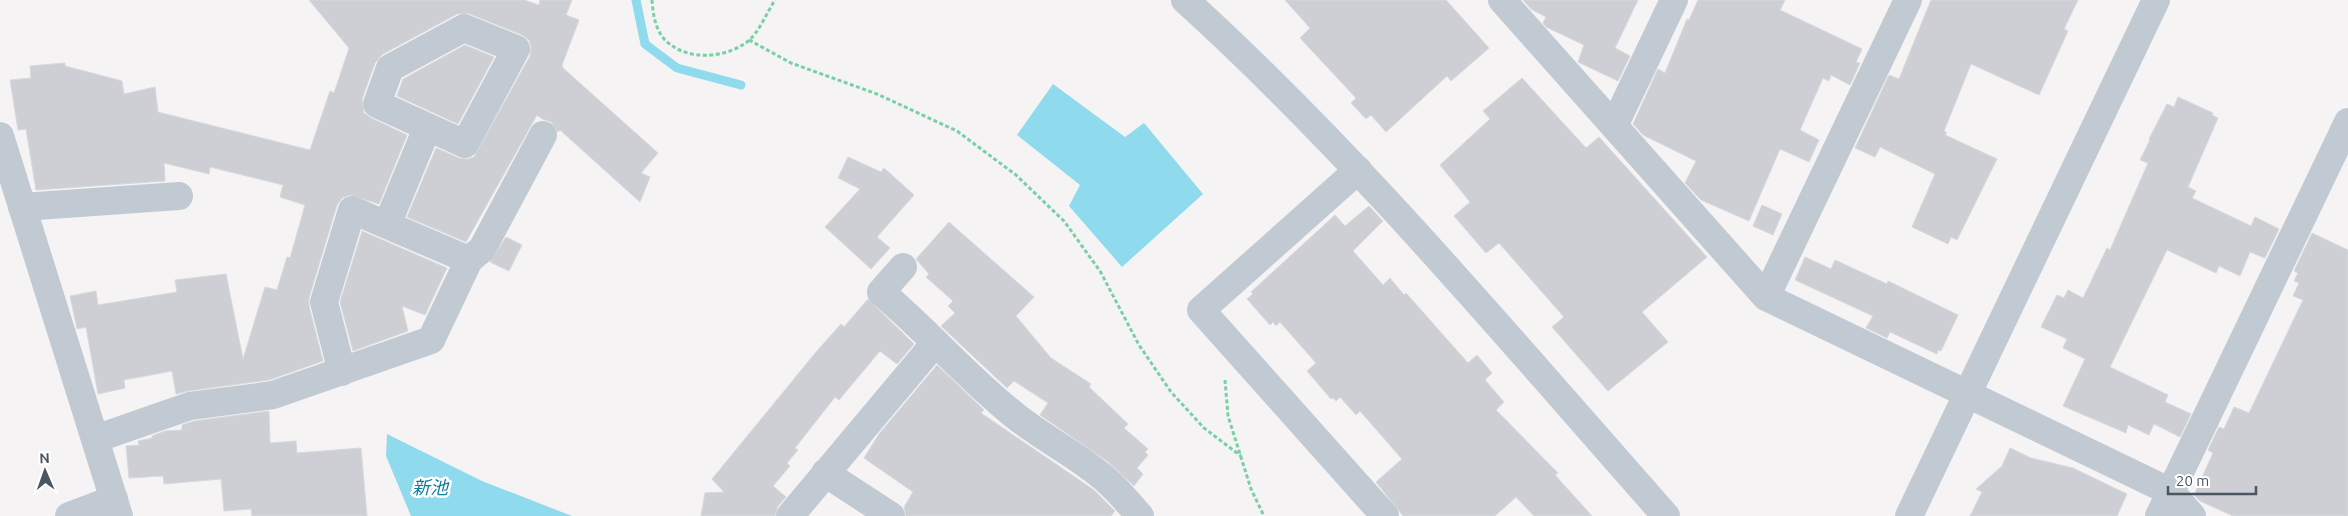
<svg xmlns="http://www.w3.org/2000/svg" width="2348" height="516" font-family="Ubuntu,'Noto Sans JP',sans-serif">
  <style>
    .water { fill: #90daee }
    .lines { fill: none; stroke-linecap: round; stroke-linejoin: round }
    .stream { stroke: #90daee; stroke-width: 9 }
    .building { fill: #cdcfd5; stroke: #d7d9de }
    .path { stroke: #7ad0a6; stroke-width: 3; stroke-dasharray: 4 2.5; stroke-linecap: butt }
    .minor { stroke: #c1cad2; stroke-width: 28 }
    .tertiary { stroke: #c1cad2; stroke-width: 28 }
    .labels { text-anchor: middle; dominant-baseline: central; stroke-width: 5; stroke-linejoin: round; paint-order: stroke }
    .water-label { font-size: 18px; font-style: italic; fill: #0c7c9b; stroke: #fff }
  </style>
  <rect width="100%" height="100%" fill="#f5f3f3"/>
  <!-- water -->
  <path class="water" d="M 1053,84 L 1125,137 L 1144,123 L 1203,194 L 1122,267 L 1069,206 L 1080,185 L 1017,135 Z
    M 387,434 L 482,481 L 572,516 L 411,516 L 386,456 Z"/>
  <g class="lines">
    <!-- stream -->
    <path class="stream" d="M 636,0 L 645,44 L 677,68 L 741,85"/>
  </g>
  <!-- building -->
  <path class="building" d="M 309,0 L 524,0 L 539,5 L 540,0 L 572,0 L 566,15 L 579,20 L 562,65 L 563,68 L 658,153 L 641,173 L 650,177 L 640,202 L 560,130 L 558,132 L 551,122 L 542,119 L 537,115 L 466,242 L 407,217 L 436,148 L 459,158 L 467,159 L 474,157 L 530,56 L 531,47 L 529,40 L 522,35 L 470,14 L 457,14 L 383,54 L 375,63 L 362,99 L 364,113 L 371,118 L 407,135 L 379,204 L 350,195 L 342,198 L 337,205 L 309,298 L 309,306 L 323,361 L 269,380 L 188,391 L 176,394 L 172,371 L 124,380 L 125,388 L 98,394 L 86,327 L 77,329 L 70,296 L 96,291 L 98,305 L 177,292 L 175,280 L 226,274 L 243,359 L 265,287 L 277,290 L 287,257 L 290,258 L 305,205 L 280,197 L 283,185 L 210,167 L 209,174 L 164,163 L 165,181 L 36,190 L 26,129 L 18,130 L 10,80 L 31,78 L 30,66 L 65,63 L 65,66 L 122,81 L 124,94 L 155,87 L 158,112 L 310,150 L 330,91 L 334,93 L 349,48 Z
    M 1285,0 L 1446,0 L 1489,48 L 1451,81 L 1447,76 L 1386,132 L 1371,115 L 1366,119 L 1351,103 L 1356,98 L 1300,38 L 1310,28 Z
    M 1523,0 L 1638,0 L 1615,48 L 1630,56 L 1618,81 L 1578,62 L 1584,45 L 1546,27 L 1543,23 L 1546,17 L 1531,9 Z
    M 1698,0 L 1785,0 L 1780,10 L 1862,49 L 1856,62 L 1860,63 L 1850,85 L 1831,75 L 1829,81 L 1823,78 L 1800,130 L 1819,140 L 1809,162 L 1780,149 L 1749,221 L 1701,200 L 1685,183 L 1696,161 L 1643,135 L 1633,124 L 1658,69 L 1665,73 L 1687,19 L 1689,20 Z
    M 1931,0 L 2078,0 L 2064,29 L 2068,31 L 2039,95 L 1971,64 L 1944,131 L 1947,133 L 1945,135 L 1997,159 L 1957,240 L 1951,237 L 1948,244 L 1912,227 L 1935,174 L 1880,147 L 1875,157 L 1855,148 L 1889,75 L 1899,79 Z
    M 465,45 L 494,57 L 458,124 L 397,96 L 403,79 Z
    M 1522,78 L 1586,148 L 1599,137 L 1707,257 L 1642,312 L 1668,342 L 1608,391 L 1552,327 L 1564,317 L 1499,243 L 1486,253 L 1454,216 L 1470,202 L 1440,165 L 1490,119 L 1483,111 Z
    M 2178,97 L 2213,113 L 2212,115 L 2218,118 L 2188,187 L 2196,191 L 2192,198 L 2251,226 L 2255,217 L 2279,229 L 2265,258 L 2250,252 L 2240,276 L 2219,266 L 2216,273 L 2167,250 L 2110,367 L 2168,395 L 2165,402 L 2191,414 L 2180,437 L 2154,424 L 2149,435 L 2128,425 L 2126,433 L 2063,406 L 2085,359 L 2063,348 L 2067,339 L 2041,327 L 2057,295 L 2064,298 L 2068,290 L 2083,298 L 2107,248 L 2110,250 L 2148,163 L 2140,160 L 2150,140 L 2149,139 L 2167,104 L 2174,107 Z
    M 848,157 L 881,172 L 884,168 L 914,195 L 877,237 L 890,248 L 871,269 L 825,227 L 860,189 L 838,178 Z
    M 1762,205 L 1782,214 L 1773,235 L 1753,226 Z
    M 1369,206 L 1383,221 L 1353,251 L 1383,285 L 1390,278 L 1404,295 L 1406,293 L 1468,363 L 1477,355 L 1492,373 L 1485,380 L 1504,402 L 1496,410 L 1558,473 L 1555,475 L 1592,516 L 1534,516 L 1516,497 L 1495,516 L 1403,516 L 1376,482 L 1402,459 L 1360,411 L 1356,415 L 1340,397 L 1336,401 L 1333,398 L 1331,399 L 1307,371 L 1316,363 L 1280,322 L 1276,326 L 1273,322 L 1270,325 L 1247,299 L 1253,294 L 1251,292 L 1335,215 L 1345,226 Z
    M 949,222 L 1034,297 L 1016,316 L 1051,358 L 1091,384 L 1089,387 L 1128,424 L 1124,428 L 1148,449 L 1145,452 L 1148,455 L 1137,468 L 1143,474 L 1134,486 L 1107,461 L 1040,415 L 1048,403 L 1014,381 L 1007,388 L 941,326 L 955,313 L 948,306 L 953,301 L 926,277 L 929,274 L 916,259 Z
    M 362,231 L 447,268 L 425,315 L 402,306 L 408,331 L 353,351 L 340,302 Z
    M 2312,233 L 2348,250 L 2348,516 L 2233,516 L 2200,501 L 2194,495 L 2213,453 L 2208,450 L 2219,427 L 2224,429 L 2234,407 L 2249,413 L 2303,300 L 2293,296 L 2299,283 L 2294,281 L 2298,273 L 2294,271 Z
    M 506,237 L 522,245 L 509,271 L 490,262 Z
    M 1805,257 L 1831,269 L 1835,260 L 1887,284 L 1888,281 L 1958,315 L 1941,351 L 1938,350 L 1937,354 L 1890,332 L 1887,338 L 1866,328 L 1873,316 L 1795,280 Z
    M 868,299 L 914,344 L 897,364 L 880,351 L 839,400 L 835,397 L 795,448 L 798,450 L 787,463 L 790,466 L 773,486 L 786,497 L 778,506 L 775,516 L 701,516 L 705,493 L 724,492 L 712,479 L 816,352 L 841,324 L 844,327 Z
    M 937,365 L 984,410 L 981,413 L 1094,490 L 1115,511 L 1111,516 L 906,516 L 904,507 L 913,492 L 864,458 L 879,434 Z
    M 269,411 L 270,443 L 296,441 L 297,453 L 361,448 L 367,516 L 252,516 L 251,509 L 224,511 L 221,479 L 164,484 L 163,476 L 129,478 L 126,446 L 139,445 L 138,441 L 152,438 L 152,436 L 165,431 L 182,430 L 182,425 L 194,421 Z
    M 2010,448 L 2031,458 L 2073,468 L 2127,494 L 2117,516 L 1970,516 L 1982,492 L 1976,489 L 2002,466 Z"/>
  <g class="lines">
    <!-- path -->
    <path class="path" d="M 652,0 C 653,14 655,29 665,40 C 686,61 724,59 747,42 C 759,33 767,12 775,0
      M 749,40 L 791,63 L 877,94 L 957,131 L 1016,175 L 1064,221 L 1100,271 L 1139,345 L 1171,392 L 1204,428 L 1241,456
      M 1225,380 L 1228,416 L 1251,489 L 1264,516"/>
    <!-- minor -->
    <path class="minor" d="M 1502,0 L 1766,297 L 2171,492 L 2192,516
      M 464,28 L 516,49 L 465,144 L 377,104 L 390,68 Z
      M 1614,126 L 1674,0
      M 1358,170 L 1201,310 L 1385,516
      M 22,207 L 179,196
      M 387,225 L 427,128
      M 469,260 L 482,249 L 543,135
      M 903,267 L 881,292 C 927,331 966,376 1013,414 C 1037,434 1066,449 1091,468 C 1110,481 1125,499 1140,516
      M 1766,297 L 1908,0
      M 95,439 L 190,406 L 273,395 L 431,340 L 469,260 L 352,210 L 324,302 L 342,372
      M 825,473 L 891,516
      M 69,516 L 114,499
      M 790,516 L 935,343
      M 2159,516 L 2348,122"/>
    <!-- tertiary -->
    <path class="tertiary" d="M 1185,0 C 1359,158 1510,340 1666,516
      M 0,136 L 119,516
      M 1909,516 L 2156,0"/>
  </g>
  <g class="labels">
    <!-- water labels -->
    <g class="water-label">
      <text x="430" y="487">新池</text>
    </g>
  </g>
  <!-- north arrow -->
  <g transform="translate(45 471) rotate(358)" stroke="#ffffff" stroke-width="4" paint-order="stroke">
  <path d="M0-4L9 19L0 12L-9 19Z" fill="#4a5661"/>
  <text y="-8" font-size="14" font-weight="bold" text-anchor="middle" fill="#4a5661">N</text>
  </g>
  <!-- scale -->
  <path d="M2168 486v8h88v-8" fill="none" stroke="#4a5661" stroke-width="2.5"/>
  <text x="2176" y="486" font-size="15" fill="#4a5661" stroke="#ffffff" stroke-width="4" paint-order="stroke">20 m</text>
</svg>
